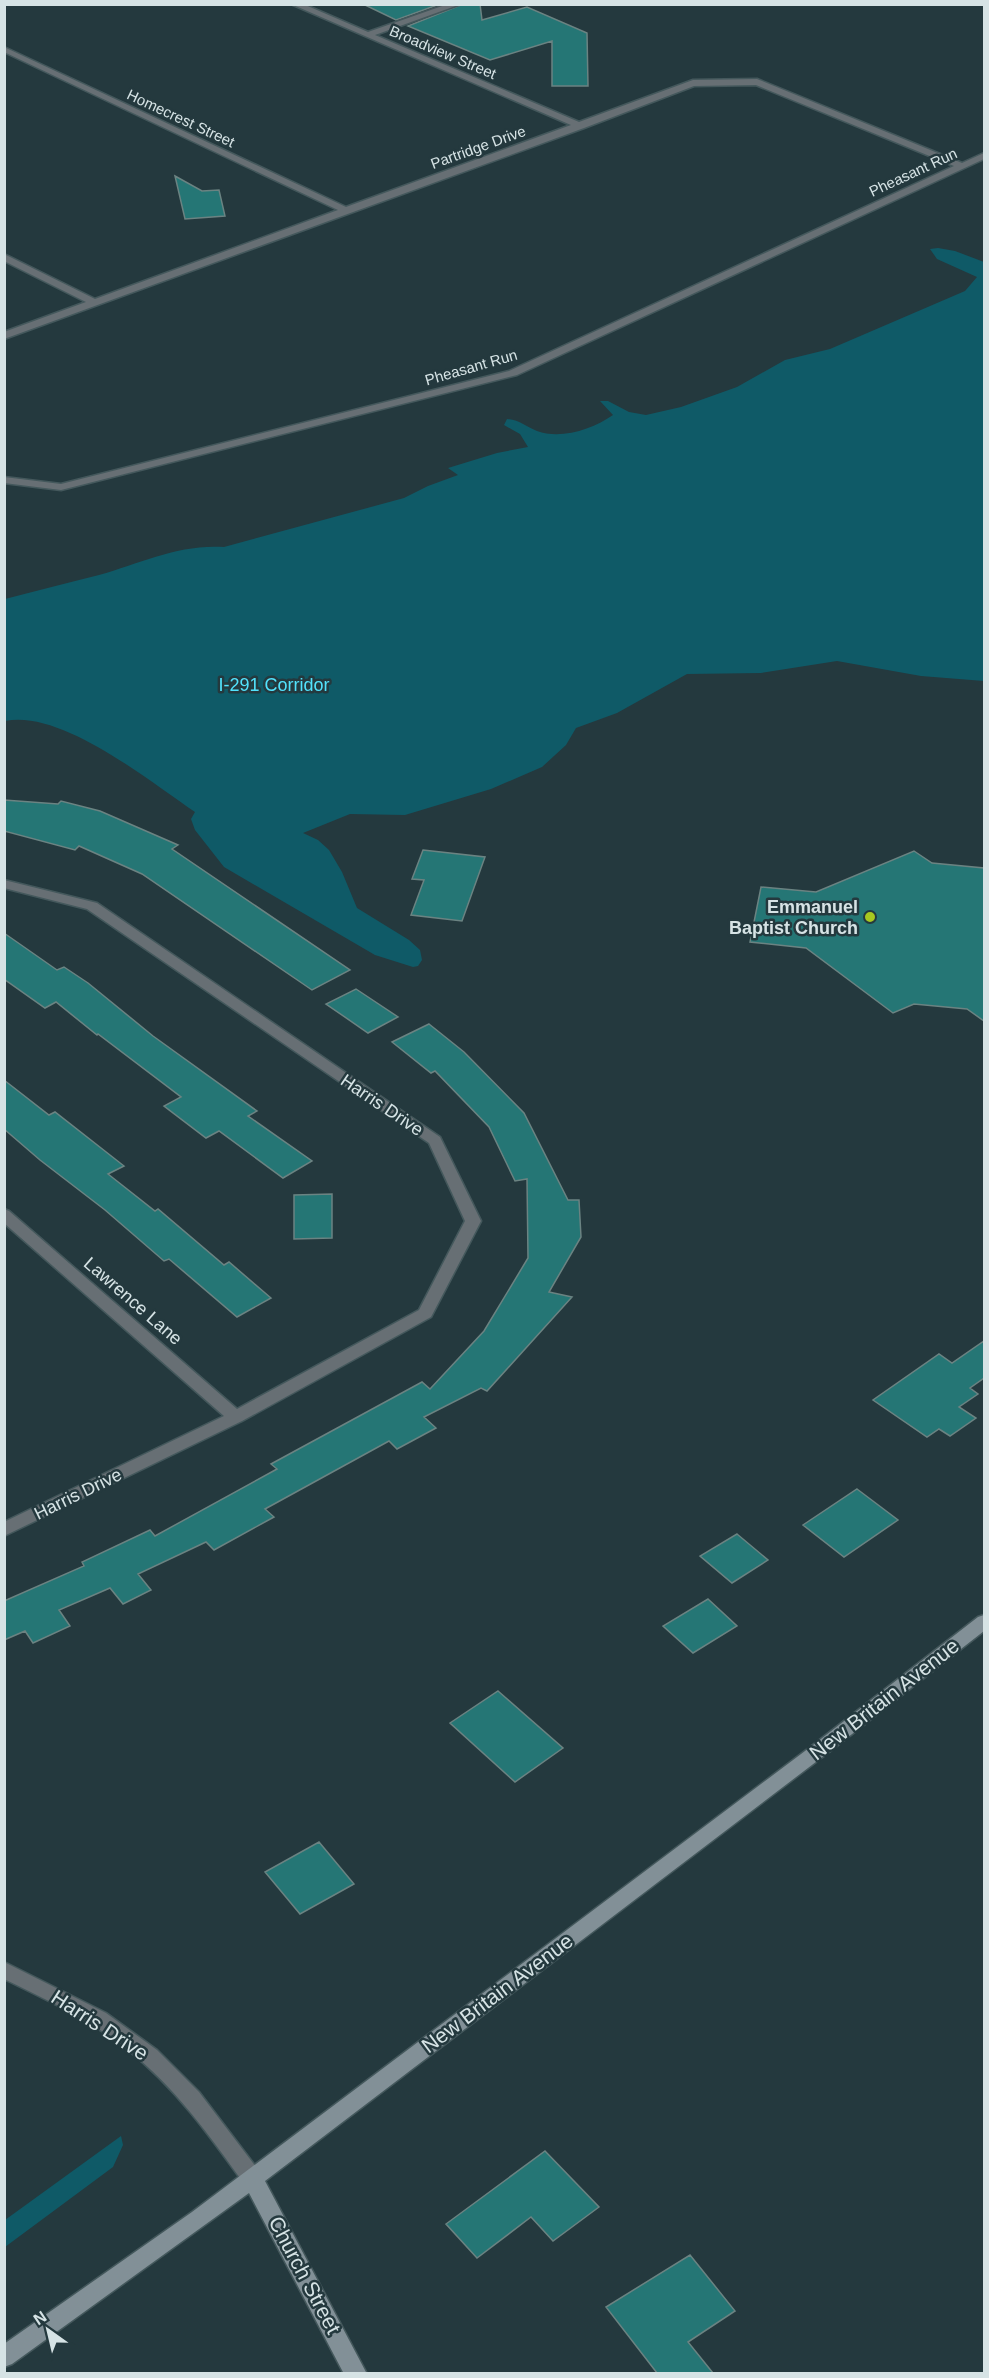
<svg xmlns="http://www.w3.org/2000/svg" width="989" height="2378" font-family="Helvetica,sans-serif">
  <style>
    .green { fill: #0f5a67 }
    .building { fill: #257675; stroke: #6b8382; stroke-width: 1.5 }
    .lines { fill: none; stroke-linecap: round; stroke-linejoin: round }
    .street-casing { stroke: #44585c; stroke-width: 3 }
    .secondary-casing { stroke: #44585c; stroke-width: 3 }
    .street { fill: #676f74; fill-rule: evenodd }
    .secondary { fill: #829097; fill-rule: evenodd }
    .poi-dot { fill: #a7c820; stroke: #24393e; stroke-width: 2 }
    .labels { text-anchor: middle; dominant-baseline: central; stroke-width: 5; stroke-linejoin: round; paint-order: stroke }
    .far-street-label { font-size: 15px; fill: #d6e3e5; stroke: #24393e }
    .park-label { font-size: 18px; fill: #52e2fc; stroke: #24393e }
    .poi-label { font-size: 18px; font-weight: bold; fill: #d6e3e5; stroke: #24393e; text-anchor: end }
    .street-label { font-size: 18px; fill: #d6e3e5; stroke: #24393e }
    .near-street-label { font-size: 21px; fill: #d6e3e5; stroke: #24393e }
  </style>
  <rect width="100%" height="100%" fill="#24393e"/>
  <!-- green -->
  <path class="green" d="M 938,248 L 955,251 L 984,262 L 984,681 L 921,676 L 837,661 L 761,673 L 687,674 L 617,713 L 576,728 L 566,745 L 542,767 L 491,789 L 405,815 L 350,814 L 303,833 L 318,840 L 329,850 L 342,872 L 357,908 L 409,940 L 420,950 L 422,960 L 418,966 L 413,967 L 375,955 L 224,867 L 195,830 L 191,819 L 195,812 C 149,781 61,709 5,721 L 5,599 C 36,591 67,583 99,575 C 141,563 179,544 224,547 L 404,498 L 428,486 L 458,475 L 448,468 L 497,453 L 528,447 L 520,434 L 504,425 L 507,419 C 520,420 526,427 537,431 C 561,440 593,429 613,415 L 600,401 L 608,401 L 629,412 L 646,415 L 681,407 L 737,387 L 785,360 L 830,349 L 965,291 L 977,277 L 937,259 L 930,249 Z
    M 121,2136 L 123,2145 L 113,2167 L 5,2247 L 5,2220 Z"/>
  <!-- building -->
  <path class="building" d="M 363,4 L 440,4 L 396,20 Z
    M 463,4 L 480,4 L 482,20 L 527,7 L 587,33 L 588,86 L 552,86 L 552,41 L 490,60 L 408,26 Z
    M 175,176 L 202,191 L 219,190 L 225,216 L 185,219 Z
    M 4,800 L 58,804 L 61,801 L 100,811 L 178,845 L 172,849 L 350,970 L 312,990 L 142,874 L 79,846 L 75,850 L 4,831 Z
    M 423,850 L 485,857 L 462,921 L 411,915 L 424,880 L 412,879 Z
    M 914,851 L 932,863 L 984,868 L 984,1021 L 967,1009 L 914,1004 L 893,1013 L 806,948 L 750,942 L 761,887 L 816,892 Z
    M 4,933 L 57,970 L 64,967 L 88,983 L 153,1036 L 257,1111 L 248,1116 L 312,1161 L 283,1178 L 219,1131 L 206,1138 L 164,1106 L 181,1097 L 98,1034 L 97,1035 L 56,1002 L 45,1008 L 4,979 Z
    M 356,989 L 398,1017 L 368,1033 L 326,1004 Z
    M 429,1024 L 464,1052 L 524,1113 L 568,1200 L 579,1200 L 581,1237 L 549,1292 L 572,1297 L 487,1391 L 481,1388 L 424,1417 L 436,1428 L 397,1449 L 389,1441 L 265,1509 L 274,1517 L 214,1550 L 206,1542 L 138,1574 L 151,1590 L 123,1604 L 110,1588 L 59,1610 L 70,1626 L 33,1643 L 25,1631 L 4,1640 L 4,1601 L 84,1566 L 82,1562 L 150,1530 L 155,1536 L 277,1469 L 271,1464 L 422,1382 L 430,1389 L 484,1331 L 528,1258 L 527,1179 L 515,1181 L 489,1127 L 435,1071 L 431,1073 L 392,1042 Z
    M 4,1080 L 49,1115 L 55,1112 L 124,1166 L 108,1174 L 155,1211 L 158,1209 L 224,1265 L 229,1262 L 271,1298 L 237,1317 L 169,1259 L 164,1261 L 105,1210 L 40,1160 L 4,1129 Z
    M 332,1194 L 332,1238 L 294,1239 L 294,1195 Z
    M 984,1341 L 984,1378 L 970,1388 L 978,1394 L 959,1407 L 976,1418 L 950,1436 L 939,1429 L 927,1437 L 873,1400 L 939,1354 L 952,1363 Z
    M 857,1489 L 898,1520 L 844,1557 L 803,1525 Z
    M 737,1534 L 768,1560 L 732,1583 L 700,1556 Z
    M 708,1599 L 737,1626 L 693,1653 L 663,1626 Z
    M 498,1691 L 563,1748 L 515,1782 L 450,1723 Z
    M 319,1842 L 354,1884 L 300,1914 L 265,1872 Z
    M 545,2151 L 599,2207 L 553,2241 L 531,2217 L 477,2258 L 446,2224 Z
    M 690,2255 L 735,2311 L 688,2342 L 713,2373 L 657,2373 L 606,2307 Z"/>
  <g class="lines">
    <defs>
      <path id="street" d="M 291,4 L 303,4 L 368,32 L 448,4 L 461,4 L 375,35 L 579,122 L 693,80 L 757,79 L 962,163 L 984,153 L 984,159 L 517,375 L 61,490 L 4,483 L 4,477 L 61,484 L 509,371 L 954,166 L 756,85 L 694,86 L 584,128 L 4,339 L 4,332 L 86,302 L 4,261 L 4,254 L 95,299 L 338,210 L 4,52 L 4,47 L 346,207 L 571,125 Z
        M 4,880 L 97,903 L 440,1137 L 481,1221 L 431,1317 L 242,1421 L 4,1536 L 4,1522 L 224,1416 L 4,1223 L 4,1209 L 9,1211 L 237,1409 L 419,1310 L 465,1221 L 429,1143 L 87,909 L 4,888 Z
        M 4,1962 L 106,2013 L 157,2050 L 199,2092 L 259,2171 L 262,2178 L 259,2185 L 252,2187 L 245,2185 C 210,2136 175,2087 128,2050 C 91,2020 47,2000 4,1979 Z"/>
      <path id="secondary" d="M 984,1615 L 984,1631 L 829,1752 L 265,2181 L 367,2374 L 344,2374 L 249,2193 L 12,2364 L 4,2367 L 4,2344 L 192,2212 L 817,1742 L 978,1617 Z"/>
    </defs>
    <!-- street casing -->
    <use href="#street" class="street-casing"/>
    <!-- secondary casing -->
    <use href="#secondary" class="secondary-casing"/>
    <!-- street -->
    <use href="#street" class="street"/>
    <!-- secondary -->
    <use href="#secondary" class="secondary"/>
  </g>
  <!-- markers -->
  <circle class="poi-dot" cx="870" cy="917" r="6"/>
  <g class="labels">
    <!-- far-street labels -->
    <g class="far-street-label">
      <text transform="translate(443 52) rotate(23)">Broadview Street</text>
      <text transform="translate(181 118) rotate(25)">Homecrest Street</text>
      <text transform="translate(478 147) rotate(-20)">Partridge Drive</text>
      <text transform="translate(913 172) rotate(-25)">Pheasant Run</text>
      <text transform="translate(471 367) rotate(-16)">Pheasant Run</text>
    </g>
    <!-- park labels -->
    <g class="park-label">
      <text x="274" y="685">I-291 Corridor</text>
    </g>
    <!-- poi labels -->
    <g class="poi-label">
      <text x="858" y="907">Emmanuel<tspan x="858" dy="21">Baptist Church</tspan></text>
    </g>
    <!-- street labels -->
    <g class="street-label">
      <text transform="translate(382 1105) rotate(34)">Harris Drive</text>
      <text transform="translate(133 1301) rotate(41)">Lawrence Lane</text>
      <text transform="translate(78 1494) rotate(-26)">Harris Drive</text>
    </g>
    <!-- near-street labels -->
    <g class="near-street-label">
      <text transform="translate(884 1699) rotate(-38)">New Britain Avenue</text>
      <text transform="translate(497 1993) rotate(-37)">New Britain Avenue</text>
      <text transform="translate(100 2025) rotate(33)">Harris Drive</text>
      <text transform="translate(305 2275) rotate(62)">Church Street</text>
    </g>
  </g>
  <!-- border -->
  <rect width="989" height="2378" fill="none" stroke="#d6e3e5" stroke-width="12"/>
  <!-- north arrow -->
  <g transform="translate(48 2330) rotate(326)" stroke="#24393e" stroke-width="4.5" paint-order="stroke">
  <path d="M0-4.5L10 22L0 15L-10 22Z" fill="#d6e3e5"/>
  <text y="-9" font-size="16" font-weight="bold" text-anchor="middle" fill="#d6e3e5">N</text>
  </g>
</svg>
